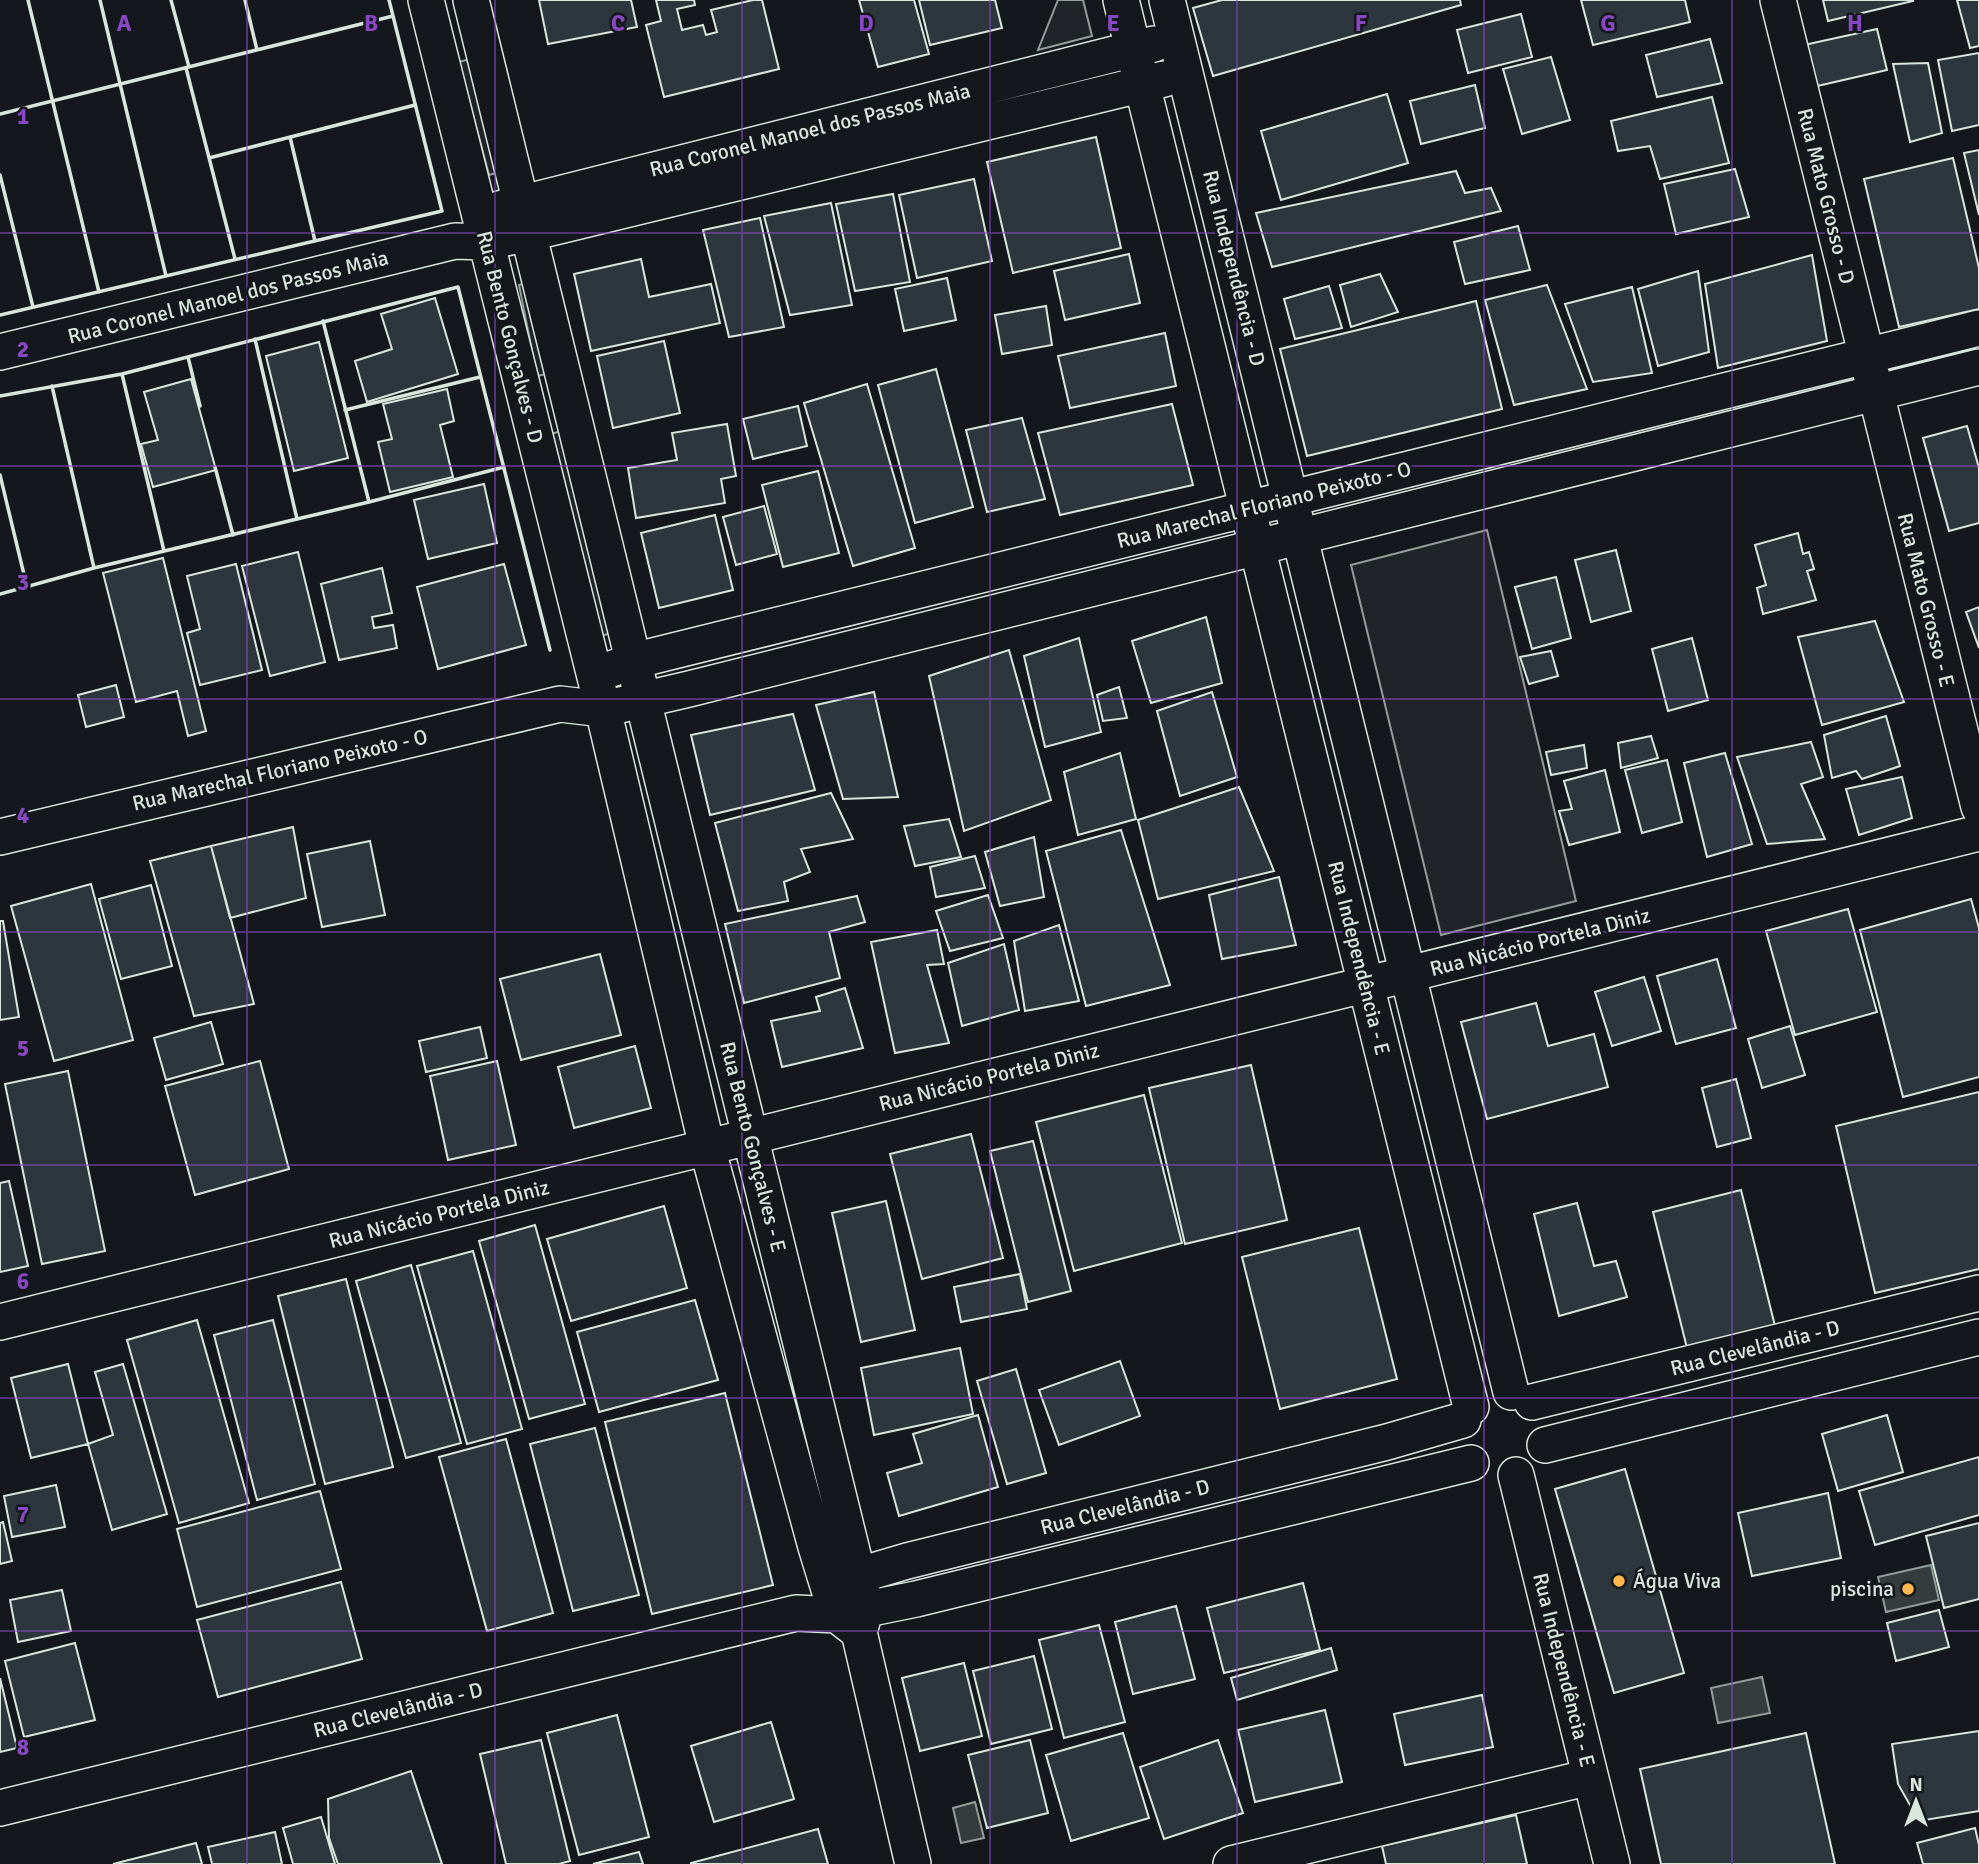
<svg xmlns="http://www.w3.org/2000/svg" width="1979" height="1864" font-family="Signika,sans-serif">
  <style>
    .green { fill: #202428; stroke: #939e99; stroke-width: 2 }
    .water { fill: #363b3e; stroke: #939e99; stroke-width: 2 }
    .building { fill: #2c363c; stroke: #d8e6dc; stroke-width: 2 }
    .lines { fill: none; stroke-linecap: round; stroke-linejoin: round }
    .minor-casing { stroke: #d8e6dc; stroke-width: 38 }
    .minor { stroke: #14181c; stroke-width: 35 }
    .wall { stroke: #d8e6dc; stroke-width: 3.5 }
    .grid { fill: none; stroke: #8948c3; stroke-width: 2; stroke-opacity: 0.55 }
    .poi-dot { fill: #ffb74d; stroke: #14181c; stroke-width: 2.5 }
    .labels { text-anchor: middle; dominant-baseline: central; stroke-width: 5; stroke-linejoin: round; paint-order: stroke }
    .street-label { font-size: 21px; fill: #d8e6dc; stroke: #14181c }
    .poi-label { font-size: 21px; fill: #d8e6dc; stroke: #14181c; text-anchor: start }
    .grid-label { font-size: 23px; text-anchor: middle; font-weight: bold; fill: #8948c3; stroke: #14181c; stroke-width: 5; stroke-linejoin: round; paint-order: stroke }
  </style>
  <rect width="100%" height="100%" fill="#14181c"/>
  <!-- green -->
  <path class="green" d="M 1058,0 L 1083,0 L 1092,36 L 1038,50 Z
    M 470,59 L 500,172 L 489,175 L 459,62 Z
    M 527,283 L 546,374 L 537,376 L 519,285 Z
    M 561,431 L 611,633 L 601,636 L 551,434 Z
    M 1487,530 L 1576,901 L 1441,935 L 1351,565 Z"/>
  <!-- water -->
  <path class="water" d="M 1931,1565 L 1939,1600 L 1886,1612 L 1878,1577 Z
    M 1762,1677 L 1770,1713 L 1718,1723 L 1711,1688 Z
    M 975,1802 L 984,1838 L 961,1843 L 953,1808 Z"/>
  <!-- building -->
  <path class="building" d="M 539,0 L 631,0 L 637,27 L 548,44 Z
    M 656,0 L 694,0 L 695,5 L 677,9 L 682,30 L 703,25 L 706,35 L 717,32 L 711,10 L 753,0 L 762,0 L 779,69 L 664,97 L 646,25 L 661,21 Z
    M 859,0 L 914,0 L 929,54 L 878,67 Z
    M 919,0 L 995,0 L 1002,28 L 930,45 Z
    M 1222,0 L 1460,0 L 1461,5 L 1213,76 L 1193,8 Z
    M 1581,0 L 1685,0 L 1690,22 L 1593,45 Z
    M 1823,0 L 1913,0 L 1913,1 L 1828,21 Z
    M 1957,0 L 1979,0 L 1979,46 L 1970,48 Z
    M 1521,14 L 1532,57 L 1468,73 L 1457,30 Z
    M 1877,29 L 1887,70 L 1813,87 L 1804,45 Z
    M 1710,39 L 1722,83 L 1657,97 L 1646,55 Z
    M 1979,53 L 1979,125 L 1952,131 L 1938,60 Z
    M 1551,57 L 1570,120 L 1522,134 L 1503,69 Z
    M 1928,63 L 1942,133 L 1910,142 L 1893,64 Z
    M 1475,85 L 1485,128 L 1421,144 L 1410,101 Z
    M 1387,94 L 1408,163 L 1281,200 L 1261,131 Z
    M 1712,97 L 1729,163 L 1660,179 L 1650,146 L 1618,151 L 1611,121 Z
    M 1096,137 L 1121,248 L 1013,273 L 987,162 Z
    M 1979,150 L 1979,215 L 1964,153 Z
    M 1953,158 L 1979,268 L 1979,309 L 1899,327 L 1864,179 Z
    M 1735,169 L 1749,217 L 1676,234 L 1664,184 Z
    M 1456,171 L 1465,193 L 1491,188 L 1501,211 L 1272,267 L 1256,213 Z
    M 974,179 L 992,261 L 917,278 L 899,195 Z
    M 893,194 L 910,282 L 855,291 L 836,204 Z
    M 831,203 L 852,305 L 790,315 L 764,216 Z
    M 760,218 L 784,327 L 729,337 L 703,230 Z
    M 1518,226 L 1530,270 L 1465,284 L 1454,242 Z
    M 1129,254 L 1140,303 L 1065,320 L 1054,271 Z
    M 1812,255 L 1827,341 L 1718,368 L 1705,284 Z
    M 641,259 L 649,297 L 711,284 L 720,323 L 591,351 L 574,274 Z
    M 1698,271 L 1709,352 L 1658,366 L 1638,289 Z
    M 1380,274 L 1398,312 L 1351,327 L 1340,285 Z
    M 947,278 L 956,320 L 904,331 L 895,289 Z
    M 1547,285 L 1587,389 L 1514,405 L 1485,300 Z
    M 1329,286 L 1342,328 L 1295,339 L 1284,299 Z
    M 1632,287 L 1652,373 L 1593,382 L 1565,304 Z
    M 435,298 L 458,374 L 367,402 L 355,361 L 392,349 L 381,314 Z
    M 1476,301 L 1502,409 L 1307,456 L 1280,349 Z
    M 1046,306 L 1052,345 L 1002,354 L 995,315 Z
    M 1165,333 L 1176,386 L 1070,408 L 1058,356 Z
    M 664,341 L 680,413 L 613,428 L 597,356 Z
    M 319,342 L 348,458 L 294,471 L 266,356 Z
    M 936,369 L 973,507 L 915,523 L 878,385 Z
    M 191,379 L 216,470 L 153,487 L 141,444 L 158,440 L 144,392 Z
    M 867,384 L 915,548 L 853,566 L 804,403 Z
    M 447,389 L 454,421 L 440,425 L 453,477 L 390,492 L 378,442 L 392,439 L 383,404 Z
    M 1172,404 L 1193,485 L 1060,515 L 1038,433 Z
    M 798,406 L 807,446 L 753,459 L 743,419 Z
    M 1022,418 L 1045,499 L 987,512 L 966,430 Z
    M 727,424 L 736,476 L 721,479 L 725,503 L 636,518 L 628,468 L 677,460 L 672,433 Z
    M 1967,426 L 1979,468 L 1979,523 L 1949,531 L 1923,438 Z
    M 818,471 L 839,553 L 783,567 L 762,485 Z
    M 484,484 L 497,543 L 428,559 L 414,500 Z
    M 764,506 L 777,554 L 736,565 L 723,517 Z
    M 715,515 L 733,590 L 659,608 L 641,533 Z
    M 1798,533 L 1803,554 L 1809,552 L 1814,569 L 1807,571 L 1816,600 L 1763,614 L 1757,588 L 1766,585 L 1755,545 Z
    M 1616,550 L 1631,611 L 1591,622 L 1575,560 Z
    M 298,552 L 325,662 L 270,676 L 242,566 Z
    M 163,558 L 206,731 L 188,736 L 177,691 L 136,702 L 103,573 Z
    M 236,564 L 262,670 L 200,685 L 187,633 L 200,629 L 187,576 Z
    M 504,564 L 526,645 L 438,669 L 417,587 Z
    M 382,568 L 392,613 L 372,617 L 374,628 L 393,625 L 397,648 L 339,660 L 321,584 Z
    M 1556,577 L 1571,638 L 1532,649 L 1515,587 Z
    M 1979,607 L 1979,648 L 1966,612 Z
    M 1206,617 L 1222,683 L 1151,703 L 1132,641 Z
    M 1875,621 L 1904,702 L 1822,725 L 1798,637 Z
    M 1079,638 L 1101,732 L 1045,747 L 1024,656 Z
    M 1692,638 L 1708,700 L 1668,711 L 1652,649 Z
    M 1009,650 L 1051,800 L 964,831 L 929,676 Z
    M 1551,651 L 1558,676 L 1529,684 L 1520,657 Z
    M 116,685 L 124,717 L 86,727 L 78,695 Z
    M 1119,687 L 1127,718 L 1103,721 L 1097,695 Z
    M 874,692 L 898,797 L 843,799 L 816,705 Z
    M 1212,692 L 1237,777 L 1180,796 L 1157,711 Z
    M 793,714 L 815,790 L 710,815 L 691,735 Z
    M 1886,716 L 1900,766 L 1862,779 L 1856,771 L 1832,778 L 1824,735 Z
    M 1651,736 L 1658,758 L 1621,768 L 1618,743 Z
    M 1811,742 L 1823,777 L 1801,784 L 1825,839 L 1767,844 L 1737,757 Z
    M 1584,745 L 1587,768 L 1551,775 L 1546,752 Z
    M 1120,753 L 1136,819 L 1078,835 L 1064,772 Z
    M 1725,753 L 1752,844 L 1707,857 L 1684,763 Z
    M 1667,760 L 1682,822 L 1642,833 L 1625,770 Z
    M 1605,770 L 1620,832 L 1569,845 L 1559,811 L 1572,809 L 1564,781 Z
    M 1902,777 L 1912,818 L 1859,835 L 1846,789 Z
    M 1239,787 L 1274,871 L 1158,899 L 1138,820 Z
    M 831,793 L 853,839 L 801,849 L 810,872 L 784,882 L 788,901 L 738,911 L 715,823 Z
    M 949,819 L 961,857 L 915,866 L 904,826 Z
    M 293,827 L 306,898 L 230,918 L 211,846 Z
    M 1121,830 L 1170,985 L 1086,1006 L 1046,851 Z
    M 1034,837 L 1044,897 L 1000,906 L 985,852 Z
    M 370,841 L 385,915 L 322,927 L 307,854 Z
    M 211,846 L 254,1004 L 194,1016 L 150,861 Z
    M 975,856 L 985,888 L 936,897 L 930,867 Z
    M 1279,877 L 1296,945 L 1222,959 L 1209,895 Z
    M 91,884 L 133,1040 L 54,1061 L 11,906 Z
    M 151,885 L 172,966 L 121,979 L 99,899 Z
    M 988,895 L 1003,938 L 950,951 L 936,911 Z
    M 857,896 L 865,922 L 829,932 L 840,978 L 744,1003 L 725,924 Z
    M 1971,899 L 1979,928 L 1979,1077 L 1903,1097 L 1860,930 Z
    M 1848,909 L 1877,1012 L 1795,1035 L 1766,931 Z
    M 0,921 L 3,921 L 19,1017 L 0,1020 Z
    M 1059,925 L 1079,1001 L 1025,1011 L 1014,941 Z
    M 937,930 L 944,964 L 927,965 L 949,1043 L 895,1053 L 871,942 Z
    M 1004,944 L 1019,1010 L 962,1026 L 948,963 Z
    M 600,954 L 621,1035 L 521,1060 L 500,979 Z
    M 1717,959 L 1736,1028 L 1676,1044 L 1657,976 Z
    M 1644,977 L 1661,1031 L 1612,1046 L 1595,992 Z
    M 845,988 L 863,1048 L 782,1067 L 771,1021 L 820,1011 L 816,997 Z
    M 1536,1003 L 1548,1046 L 1594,1034 L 1608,1087 L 1487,1119 L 1461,1022 Z
    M 211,1022 L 223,1064 L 166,1080 L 154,1038 Z
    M 1790,1026 L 1805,1075 L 1762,1088 L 1748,1039 Z
    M 480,1027 L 487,1058 L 426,1072 L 419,1041 Z
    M 635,1046 L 651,1108 L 574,1128 L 558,1067 Z
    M 260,1061 L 289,1169 L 195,1195 L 165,1086 Z
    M 497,1061 L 516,1145 L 448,1160 L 430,1076 Z
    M 1251,1065 L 1287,1220 L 1185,1244 L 1149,1088 Z
    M 68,1071 L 105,1251 L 42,1264 L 5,1084 Z
    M 1736,1079 L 1751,1138 L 1717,1147 L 1702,1088 Z
    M 1979,1092 L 1979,1269 L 1875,1293 L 1836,1126 Z
    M 1144,1095 L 1182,1243 L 1074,1271 L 1036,1122 Z
    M 971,1134 L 1003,1258 L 922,1279 L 890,1154 Z
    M 1033,1141 L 1071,1291 L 1028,1302 L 990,1151 Z
    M 9,1181 L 28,1266 L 0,1272 L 0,1183 Z
    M 1741,1190 L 1775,1326 L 1687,1348 L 1653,1212 Z
    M 886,1201 L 915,1330 L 861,1342 L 832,1213 Z
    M 1577,1203 L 1594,1266 L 1616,1261 L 1627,1297 L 1559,1316 L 1534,1214 Z
    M 664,1206 L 687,1288 L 571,1321 L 547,1239 Z
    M 535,1225 L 585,1404 L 529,1419 L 479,1241 Z
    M 1359,1228 L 1397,1379 L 1280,1409 L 1242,1257 Z
    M 473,1251 L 522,1429 L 467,1444 L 417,1266 Z
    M 411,1265 L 461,1443 L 406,1458 L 356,1281 Z
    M 1020,1274 L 1027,1309 L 961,1322 L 954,1287 Z
    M 346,1279 L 393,1467 L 325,1484 L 278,1296 Z
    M 695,1300 L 718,1380 L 599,1412 L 577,1332 Z
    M 197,1320 L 249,1503 L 179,1523 L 127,1340 Z
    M 273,1320 L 315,1484 L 257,1500 L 214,1335 Z
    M 960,1348 L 973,1414 L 874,1435 L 861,1368 Z
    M 1120,1361 L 1140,1416 L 1059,1445 L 1039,1390 Z
    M 68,1364 L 88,1444 L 31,1458 L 11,1378 Z
    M 123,1364 L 167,1514 L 112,1530 L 88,1444 L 113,1435 L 95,1372 Z
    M 1016,1369 L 1046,1473 L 1007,1484 L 977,1381 Z
    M 725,1393 L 773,1585 L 652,1614 L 605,1422 Z
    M 978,1415 L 998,1487 L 899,1516 L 887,1473 L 922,1463 L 913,1434 Z
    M 1887,1415 L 1903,1472 L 1838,1491 L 1822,1434 Z
    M 595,1428 L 639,1595 L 573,1611 L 530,1444 Z
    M 506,1439 L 553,1613 L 487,1631 L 439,1457 Z
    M 1979,1457 L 1979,1515 L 1875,1545 L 1859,1491 Z
    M 1625,1469 L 1684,1673 L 1614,1693 L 1555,1489 Z
    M 56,1485 L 65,1527 L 12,1537 L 4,1496 Z
    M 320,1491 L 341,1569 L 197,1607 L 177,1529 Z
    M 1828,1493 L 1841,1558 L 1752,1576 L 1738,1513 Z
    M 3,1522 L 12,1561 L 0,1564 L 0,1523 Z
    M 1979,1523 L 1979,1599 L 1944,1608 L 1926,1536 Z
    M 341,1582 L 362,1659 L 218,1697 L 197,1620 Z
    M 1303,1583 L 1320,1650 L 1224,1673 L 1207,1608 Z
    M 62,1590 L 71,1631 L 18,1642 L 10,1600 Z
    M 1176,1606 L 1195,1679 L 1133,1694 L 1115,1622 Z
    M 1939,1610 L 1949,1647 L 1896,1661 L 1887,1623 Z
    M 1099,1625 L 1125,1722 L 1064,1738 L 1039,1640 Z
    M 75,1643 L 95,1720 L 24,1737 L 5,1661 Z
    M 1331,1648 L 1337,1670 L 1237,1700 L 1231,1678 Z
    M 1034,1656 L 1052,1729 L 991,1744 L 973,1671 Z
    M 964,1663 L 982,1736 L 920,1751 L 902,1678 Z
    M 0,1678 L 17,1748 L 0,1752 Z
    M 1482,1695 L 1493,1747 L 1405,1765 L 1394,1714 Z
    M 1325,1710 L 1342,1782 L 1255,1802 L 1238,1730 Z
    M 617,1715 L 649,1837 L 579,1855 L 547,1733 Z
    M 771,1722 L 794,1799 L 714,1822 L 691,1746 Z
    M 1979,1731 L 1979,1811 L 1919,1821 L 1898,1784 L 1892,1744 Z
    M 1123,1733 L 1149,1818 L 1071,1841 L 1046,1755 Z
    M 1806,1733 L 1835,1864 L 1661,1864 L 1640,1769 Z
    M 541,1740 L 570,1861 L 559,1864 L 506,1864 L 480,1754 Z
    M 1030,1740 L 1048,1813 L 987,1828 L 968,1755 Z
    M 1218,1740 L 1243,1813 L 1164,1839 L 1140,1767 Z
    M 411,1771 L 442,1864 L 338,1864 L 329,1838 L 328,1799 Z
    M 1516,1815 L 1527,1864 L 1386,1864 L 1382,1846 Z
    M 321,1817 L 335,1864 L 293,1864 L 283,1828 Z
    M 1975,1828 L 1979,1845 L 1979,1864 L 1923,1864 L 1917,1843 Z
    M 818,1829 L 828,1864 L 691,1864 L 691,1863 Z
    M 275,1832 L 282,1864 L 212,1864 L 208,1847 Z
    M 196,1843 L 202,1864 L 113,1864 Z
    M 639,1852 L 643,1864 L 593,1864 Z"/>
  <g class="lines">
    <defs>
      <path id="minor" d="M 426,0 L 603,709 L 707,1147 L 816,1547 L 837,1615 L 859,1632
        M 471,0 L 866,1608 L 859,1632 L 913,1864
        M 1121,0 L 1471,1407
        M 1167,0 L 1511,1392
        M 1778,0 L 1979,807
        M 499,209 L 1154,44
        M 0,352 L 455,241 L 486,242 L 530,233 L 1164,79
        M 611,669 L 633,661 L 1979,328
        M 0,837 L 560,704 L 603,709 L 689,689 L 1979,367
        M 0,1322 L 1979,833
        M 1532,1402 L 1979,1293
        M 1545,1445 L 1979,1337
        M 1516,1475 L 1612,1864
        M 836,1582 L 907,1561 L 1387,1442 L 1463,1420
        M 0,1808 L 796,1613 L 837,1615 L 916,1599 L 1471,1463
        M 1231,1864 L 1590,1777"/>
    </defs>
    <!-- minor casing -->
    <use href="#minor" class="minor-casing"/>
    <!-- minor -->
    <use href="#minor" class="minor"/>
    <!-- wall -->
    <path class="wall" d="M 28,0 L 99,292
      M 100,0 L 166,276
      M 171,0 L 189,67
      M 245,0 L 257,50
      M 186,68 L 235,259
      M 0,114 L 393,16
      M 290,137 L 315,241
      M 209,158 L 415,105
      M 0,175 L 33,307
      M 0,315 L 442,211 L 389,0
      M 323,321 L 369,502 L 504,467
      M 255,339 L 297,519 L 369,502
      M 188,357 L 200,406
      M 122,374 L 164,551
      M 0,396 L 122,374 L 458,287 L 550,650
      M 345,410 L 480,377
      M 215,467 L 233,535
      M 0,475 L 27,587
      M 94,568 L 297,519
      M 0,594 L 94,568 L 52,386"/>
  </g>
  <!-- grid -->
  <path class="grid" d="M 247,0 L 247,1864M 495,0 L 495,1864M 742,0 L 742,1864M 990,0 L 990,1864M 1237,0 L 1237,1864M 1484,0 L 1484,1864M 1732,0 L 1732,1864M 0,233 L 1979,233M 0,466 L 1979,466M 0,699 L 1979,699M 0,932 L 1979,932M 0,1165 L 1979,1165M 0,1398 L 1979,1398M 0,1631 L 1979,1631"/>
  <!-- markers -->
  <g class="poi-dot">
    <circle cx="1619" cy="1581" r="7"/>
    <circle cx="1908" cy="1589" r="7"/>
  </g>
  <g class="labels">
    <!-- street labels -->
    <g class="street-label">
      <text transform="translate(810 130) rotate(-14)">Rua Coronel Manoel dos Passos Maia</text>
      <text transform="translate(1826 196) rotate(76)">Rua Mato Grosso - D</text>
      <text transform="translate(1234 268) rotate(76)">Rua Independência - D</text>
      <text transform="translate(228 297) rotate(-14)">Rua Coronel Manoel dos Passos Maia</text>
      <text transform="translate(510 337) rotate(76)">Rua Bento Gonçalves - D</text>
      <text transform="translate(1264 505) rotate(-14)">Rua Marechal Floriano Peixoto - O</text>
      <text transform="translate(1926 600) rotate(76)">Rua Mato Grosso - E</text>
      <text transform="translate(280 770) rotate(-13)">Rua Marechal Floriano Peixoto - O</text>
      <text transform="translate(1540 942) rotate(-14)">Rua Nicácio Portela Diniz</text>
      <text transform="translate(1359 958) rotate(76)">Rua Independência - E</text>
      <text transform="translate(989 1077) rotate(-14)">Rua Nicácio Portela Diniz</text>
      <text transform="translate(753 1147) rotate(76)">Rua Bento Gonçalves - E</text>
      <text transform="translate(439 1214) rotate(-14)">Rua Nicácio Portela Diniz</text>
      <text transform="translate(1755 1348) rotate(-14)">Rua Clevelândia - D</text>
      <text transform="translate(1125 1507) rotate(-14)">Rua Clevelândia - D</text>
      <text transform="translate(1564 1670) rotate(76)">Rua Independência - E</text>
      <text transform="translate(398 1710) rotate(-14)">Rua Clevelândia - D</text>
    </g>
    <!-- poi labels -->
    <g class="poi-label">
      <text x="1633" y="1581">Água Viva</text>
      <text x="1894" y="1589" text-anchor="end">piscina</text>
    </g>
  </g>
  <g class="grid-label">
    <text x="124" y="31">A</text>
    <text x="371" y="31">B</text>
    <text x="618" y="31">C</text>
    <text x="866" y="31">D</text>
    <text x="1113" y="31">E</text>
    <text x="1361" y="31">F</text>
    <text x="1608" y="31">G</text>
    <text x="1855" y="31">H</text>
    <text x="23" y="124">1</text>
    <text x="23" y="357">2</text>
    <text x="23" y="590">3</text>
    <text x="23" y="823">4</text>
    <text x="23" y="1056">5</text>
    <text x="23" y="1289">6</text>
    <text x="23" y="1522">7</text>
    <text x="23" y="1755">8</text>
  </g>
  <!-- north arrow -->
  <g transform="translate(1916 1801)" stroke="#14181c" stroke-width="5" paint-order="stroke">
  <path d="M0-5L12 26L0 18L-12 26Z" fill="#d8e6dc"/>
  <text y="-10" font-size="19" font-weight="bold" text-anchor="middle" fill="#d8e6dc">N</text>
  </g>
</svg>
